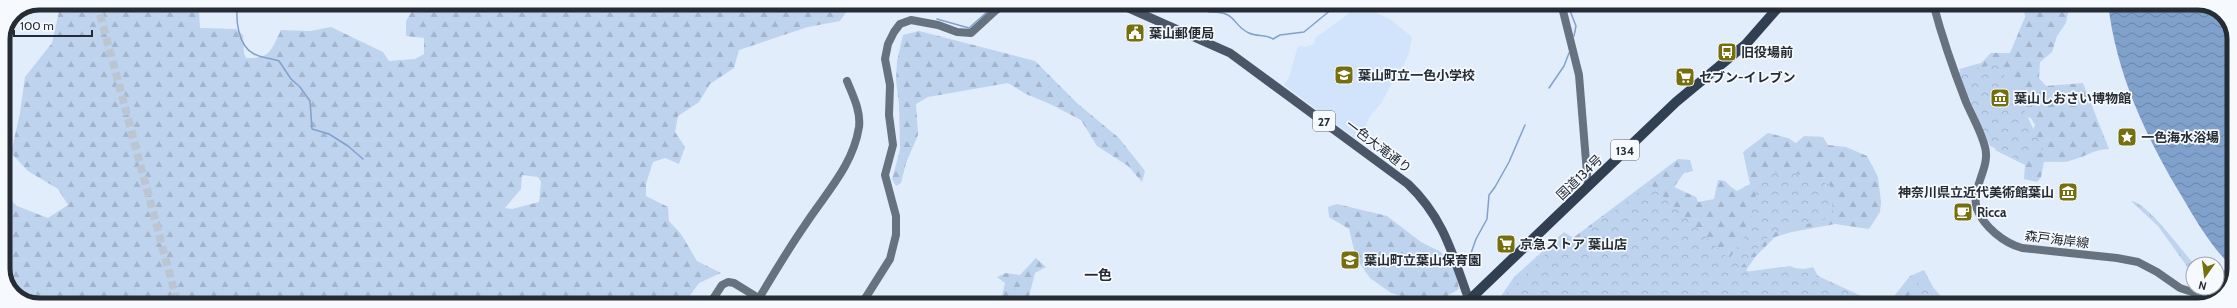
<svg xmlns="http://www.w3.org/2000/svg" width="2237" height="308" font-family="Cabin,'Noto Sans JP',sans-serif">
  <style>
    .built { fill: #d2e4fc }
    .grass { fill: url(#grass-tufts) }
    .forest { fill: url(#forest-firs); fill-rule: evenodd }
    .park { fill: url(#park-crowns) }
    .water { fill: url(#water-waves) }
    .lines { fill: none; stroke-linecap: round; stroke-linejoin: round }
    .stream { stroke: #80a1cb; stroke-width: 1.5 }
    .secondary-tunnel { stroke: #bcc6d3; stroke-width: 8; stroke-dasharray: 8 4; stroke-linecap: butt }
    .secondary { stroke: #677280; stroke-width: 8 }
    .primary { stroke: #4a5667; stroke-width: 9 }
    .highway { stroke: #313f52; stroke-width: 10 }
    .labels { text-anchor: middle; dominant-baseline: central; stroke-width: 3.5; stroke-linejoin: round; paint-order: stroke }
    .shield { fill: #f6f9fe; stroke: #646a71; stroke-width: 1 }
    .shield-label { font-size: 12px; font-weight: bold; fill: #252c34 }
    .poi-label { font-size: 13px; font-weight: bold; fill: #252c34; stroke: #f6f9fe; text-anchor: start }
    .street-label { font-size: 13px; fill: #252c34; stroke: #f6f9fe }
    .neighbourhood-label { font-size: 14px; font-weight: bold; fill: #252c34; stroke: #f6f9fe }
    .rim { fill: none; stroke: #252c34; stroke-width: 5 }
  </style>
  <defs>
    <pattern id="grass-tufts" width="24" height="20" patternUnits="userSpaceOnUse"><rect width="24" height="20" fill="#bed3ee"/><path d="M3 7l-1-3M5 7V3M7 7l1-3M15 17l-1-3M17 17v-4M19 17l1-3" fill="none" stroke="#a3b5cd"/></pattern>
    <pattern id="forest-firs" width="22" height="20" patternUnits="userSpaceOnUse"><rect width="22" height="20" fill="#bed3ee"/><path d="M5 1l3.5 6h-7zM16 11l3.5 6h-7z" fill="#a3b5cd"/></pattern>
    <pattern id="park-crowns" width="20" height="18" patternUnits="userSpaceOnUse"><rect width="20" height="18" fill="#bed3ee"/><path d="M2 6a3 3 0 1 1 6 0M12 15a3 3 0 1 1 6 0" fill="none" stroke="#a3b5cd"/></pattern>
    <pattern id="water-waves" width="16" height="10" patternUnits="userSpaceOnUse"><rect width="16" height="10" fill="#80a1cb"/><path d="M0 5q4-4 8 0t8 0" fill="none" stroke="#6983a6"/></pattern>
  </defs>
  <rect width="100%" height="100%" fill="#e2edfb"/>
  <!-- built -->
  <path class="built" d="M 1358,3 L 1391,20 L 1412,37 L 1409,53 L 1401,71 L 1396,75 L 1382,102 L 1370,116 L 1367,122 L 1365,131 L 1366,146 L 1284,85 L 1289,77 L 1298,46 L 1306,47 L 1314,44 L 1315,38 L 1347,15 Z"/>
  <!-- grass -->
  <path class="grass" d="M 2131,201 C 2147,202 2181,250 2194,264 L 2193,271 L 2191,272 L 2158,226 Z"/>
  <!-- forest -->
  <path class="forest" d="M 61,3 L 183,3 L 195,5 L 199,12 L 200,28 L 236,29 L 243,35 L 244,53 L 246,58 C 271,59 271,50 281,30 L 310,31 L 331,27 L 383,52 L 389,61 L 415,59 L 424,54 L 424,38 L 406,36 L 406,21 L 417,3 L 852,4 L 840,21 L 808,27 L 739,50 L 734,68 L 710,84 L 699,102 L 678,116 L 675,132 L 685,147 L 679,164 L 665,158 L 653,162 L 646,184 L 646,196 L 668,207 L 669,221 L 681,234 L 697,261 L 721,273 L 699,283 L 683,305 L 34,305 L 13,294 L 3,274 L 3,197 L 8,198 L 17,206 L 48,218 L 68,205 L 58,189 L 28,171 L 11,153 L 20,113 L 25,77 L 52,43 ZM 522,175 L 538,177 L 541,182 L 539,202 L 512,209 L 505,208 L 521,189 Z
    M 2031,3 L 2070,3 L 2066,23 L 2057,36 L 2052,52 L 2040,62 L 2039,78 L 2046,86 L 2083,83 L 2109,149 C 2094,149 2083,158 2069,161 C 2064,163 2051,161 2044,162 L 2041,177 L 2037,182 L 2024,179 L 2025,165 L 1995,150 L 1998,142 L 2031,135 L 2035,125 L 2031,118 L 2023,116 L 1969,88 L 1959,69 L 1981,63 L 1991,53 L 2010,53 L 2025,17 L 2024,8 Z
    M 919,31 L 1035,61 L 1078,104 L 1119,138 L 1145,171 L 1142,182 L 1128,166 L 1097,146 L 1081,120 L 1050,104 L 1026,94 L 1008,83 L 928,97 L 916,104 L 918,135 L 906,163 L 901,183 L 896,186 L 892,179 L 900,150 L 899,104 L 896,80 L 897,61 L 903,35 Z
    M 1768,133 L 1788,138 L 1796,143 L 1804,136 L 1823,137 L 1828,145 L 1846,147 L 1867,156 L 1878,177 L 1881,202 L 1880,212 L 1869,229 L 1835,224 L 1792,232 L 1775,237 L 1755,257 L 1745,272 L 1782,267 L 1804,269 L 1813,267 L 1818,276 L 1881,305 L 1495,305 L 1514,277 L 1564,232 L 1573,238 L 1678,159 L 1690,160 L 1693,171 L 1684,173 L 1674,187 L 1696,197 L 1698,202 L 1714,199 L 1718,180 L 1725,181 L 1731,187 L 1737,191 L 1750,184 L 1743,152 Z
    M 1337,204 L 1387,216 L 1421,242 L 1441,252 L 1455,271 L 1459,289 L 1437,302 L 1423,302 L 1391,293 L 1370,278 L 1356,258 L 1349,229 L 1329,217 L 1328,207 Z
    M 1036,258 L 1046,267 L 1035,273 L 1027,304 L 1005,305 L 1002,296 L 1005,283 L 997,277 L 1006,273 L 1020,275 Z
    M 1924,270 L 1933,287 L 1948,305 L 1887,305 L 1910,276 Z
    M 1965,297 C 1982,304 1993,307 2011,300 L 2018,305 L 1955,305 Z"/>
  <!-- park -->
  <path class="park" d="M 1997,64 L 2019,99 L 2044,151 L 2022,161 L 1990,146 L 1958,72 Z
    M 1786,170 L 1830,185 L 1834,217 L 1772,233 L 1741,267 L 1749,272 L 1790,266 L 1847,290 L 1875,305 L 1495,305 L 1562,238 L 1576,239 L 1650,184 L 1729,259 L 1747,233 L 1760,177 Z
    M 1919,281 L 1946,305 L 1897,305 L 1905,301 Z"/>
  <!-- water -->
  <path class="water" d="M 2108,3 L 2203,3 L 2223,13 L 2234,34 L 2234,269 C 2212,248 2196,221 2181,195 C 2145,135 2116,73 2108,3 Z"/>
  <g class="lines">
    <!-- stream -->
    <path class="stream" d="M 238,3 C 235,19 238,46 254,54 C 261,58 271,58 279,61 L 291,79 L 300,87 L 310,101 L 312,129 L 329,134 L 348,146 L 363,159
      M 1208,3 L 1207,8 L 1209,12 C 1238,11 1231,25 1249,33 C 1257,37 1265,34 1273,39 L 1280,35 L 1304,32 L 1332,9 L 1348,3
      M 1567,3 L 1576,26 L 1574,36
      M 937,19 L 969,28 L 997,3
      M 1549,88 L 1564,66 L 1569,53
      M 1469,259 L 1476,239 L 1487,219 L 1489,195 L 1495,187 L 1509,162 L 1525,125"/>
    <!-- secondary-tunnel -->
    <path class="secondary-tunnel" d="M 97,3 L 178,305"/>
    <!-- secondary -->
    <path class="secondary" d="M 1561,3 L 1579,75 L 1588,186
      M 1933,3 C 1942,37 1953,69 1966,102 C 1972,116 1981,131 1985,147 C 1991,168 1970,189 1977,209 C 1984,227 2004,243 2022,248 L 2117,258 L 2138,262 L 2157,272 L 2180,288 L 2213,299
      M 709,305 L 722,285 L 728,282 L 734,283 L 770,305
      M 755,305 C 771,278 787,251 805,225 C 825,194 853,166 859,127 C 861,111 853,96 847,81
      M 861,305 L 890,259 L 896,235 L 896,216 L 885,175 L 893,145 L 889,115 L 890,85 L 885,59 L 888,44 L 894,32 L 900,24 L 911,20 L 938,25 L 957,32 L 971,33 L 995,11 L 1007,3"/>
    <!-- primary -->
    <path class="primary" d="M 1117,3 L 1230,53 L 1408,184 C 1444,218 1453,256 1469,300"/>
    <!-- highway -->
    <path class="highway" d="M 1464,305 L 1676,102 L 1746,44 L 1782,3"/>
  </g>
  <!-- icons -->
  <defs>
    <symbol id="civic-square" viewBox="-11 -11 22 22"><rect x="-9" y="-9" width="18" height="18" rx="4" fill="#756f0e" stroke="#f6f9fe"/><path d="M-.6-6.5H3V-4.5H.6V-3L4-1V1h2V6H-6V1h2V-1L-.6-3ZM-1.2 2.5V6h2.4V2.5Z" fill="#fff"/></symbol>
    <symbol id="bus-square" viewBox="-11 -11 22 22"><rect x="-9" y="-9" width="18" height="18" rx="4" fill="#756f0e" stroke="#f6f9fe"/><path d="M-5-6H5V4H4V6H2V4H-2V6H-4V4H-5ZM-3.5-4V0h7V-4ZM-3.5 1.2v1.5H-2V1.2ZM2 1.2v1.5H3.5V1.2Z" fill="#fff"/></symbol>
    <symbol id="school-square" viewBox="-11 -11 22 22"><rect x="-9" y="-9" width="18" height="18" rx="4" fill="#756f0e" stroke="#f6f9fe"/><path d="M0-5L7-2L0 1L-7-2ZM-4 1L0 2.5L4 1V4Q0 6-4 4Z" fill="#fff"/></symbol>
    <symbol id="supermarket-square" viewBox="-11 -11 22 22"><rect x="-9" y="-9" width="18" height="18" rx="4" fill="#756f0e" stroke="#f6f9fe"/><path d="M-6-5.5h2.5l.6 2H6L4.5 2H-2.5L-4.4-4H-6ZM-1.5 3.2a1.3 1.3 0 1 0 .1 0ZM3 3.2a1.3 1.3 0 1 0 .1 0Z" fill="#fff"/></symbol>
    <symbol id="museum-square" viewBox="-11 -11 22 22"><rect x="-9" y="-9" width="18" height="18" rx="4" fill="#756f0e" stroke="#f6f9fe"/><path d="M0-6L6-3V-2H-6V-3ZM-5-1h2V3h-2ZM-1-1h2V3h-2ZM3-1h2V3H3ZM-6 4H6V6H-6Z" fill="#fff"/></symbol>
    <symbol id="sight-square" viewBox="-11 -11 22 22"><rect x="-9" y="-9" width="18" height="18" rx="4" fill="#756f0e" stroke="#f6f9fe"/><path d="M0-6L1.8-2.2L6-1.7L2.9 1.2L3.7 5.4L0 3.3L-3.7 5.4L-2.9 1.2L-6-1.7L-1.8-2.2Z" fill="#fff"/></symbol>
    <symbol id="cafe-square" viewBox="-11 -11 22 22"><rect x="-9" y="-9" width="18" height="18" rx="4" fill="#756f0e" stroke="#f6f9fe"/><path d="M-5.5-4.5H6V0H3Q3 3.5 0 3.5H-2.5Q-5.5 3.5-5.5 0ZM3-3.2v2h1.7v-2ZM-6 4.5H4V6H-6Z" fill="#fff"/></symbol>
  </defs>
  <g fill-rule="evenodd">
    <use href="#civic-square" x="1124" y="22" width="22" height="22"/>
    <use href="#bus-square" x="1716" y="41" width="22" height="22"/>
    <use href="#school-square" x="1333" y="64" width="22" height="22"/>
    <use href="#supermarket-square" x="1674" y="66" width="22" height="22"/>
    <use href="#museum-square" x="1989" y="87" width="22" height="22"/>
    <use href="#sight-square" x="2116" y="126" width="22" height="22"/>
    <use href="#museum-square" x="2057" y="181" width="22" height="22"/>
    <use href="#cafe-square" x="1952" y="201" width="22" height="22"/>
    <use href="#supermarket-square" x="1495" y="233" width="22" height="22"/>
    <use href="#school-square" x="1339" y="249" width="22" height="22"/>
  </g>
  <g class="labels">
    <!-- shield labels -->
    <g class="shield">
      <rect x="1313" y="111" width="22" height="20" rx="3"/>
      <rect x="1611" y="140" width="28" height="20" rx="3"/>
    </g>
    <g class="shield-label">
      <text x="1324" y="121">27</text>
      <text x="1625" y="150">134</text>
    </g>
    <!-- poi labels -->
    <g class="poi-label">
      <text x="1149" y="33">葉山郵便局</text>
      <text x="1741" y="52">旧役場前</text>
      <text x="1358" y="75">葉山町立一色小学校</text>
      <text x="1699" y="77">セブン-イレブン</text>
      <text x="2014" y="98">葉山しおさい博物館</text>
      <text x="2141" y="137">一色海水浴場</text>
      <text x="2054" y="192" text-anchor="end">神奈川県立近代美術館葉山</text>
      <text x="1977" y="212">Ricca</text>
      <text x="1520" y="244">京急ストア 葉山店</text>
      <text x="1364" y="260">葉山町立葉山保育園</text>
    </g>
    <!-- street labels -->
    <g class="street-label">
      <text transform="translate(1379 146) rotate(37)">一色大滝通り</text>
      <text transform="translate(1579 177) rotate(-44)">国道134号</text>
      <text transform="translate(2057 239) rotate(7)">森戸海岸線</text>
    </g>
    <!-- neighbourhood labels -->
    <g class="neighbourhood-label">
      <text x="1098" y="275">一色</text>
    </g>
  </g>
  <!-- crop -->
  <path d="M0 0H2237V308H0ZM39 10H2198A29 29 0 0 1 2227 39V269A29 29 0 0 1 2198 298H39A29 29 0 0 1 10 269V39A29 29 0 0 1 39 10Z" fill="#f6f9fe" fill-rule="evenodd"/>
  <path class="rim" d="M39 10H2198A29 29 0 0 1 2227 39V269A29 29 0 0 1 2198 298H39A29 29 0 0 1 10 269V39A29 29 0 0 1 39 10Z"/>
  <!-- north arrow -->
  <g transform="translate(2205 276) rotate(194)"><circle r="19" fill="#f6f9fe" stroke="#a2a7ad"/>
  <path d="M0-3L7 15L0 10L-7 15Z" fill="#756f0e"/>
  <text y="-6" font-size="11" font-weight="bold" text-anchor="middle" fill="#252c34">N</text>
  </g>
  <!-- scale -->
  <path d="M14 30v6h78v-6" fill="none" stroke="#252c34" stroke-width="2"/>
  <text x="20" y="30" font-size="12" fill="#252c34" stroke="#f6f9fe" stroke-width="3" paint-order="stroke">100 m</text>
</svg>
